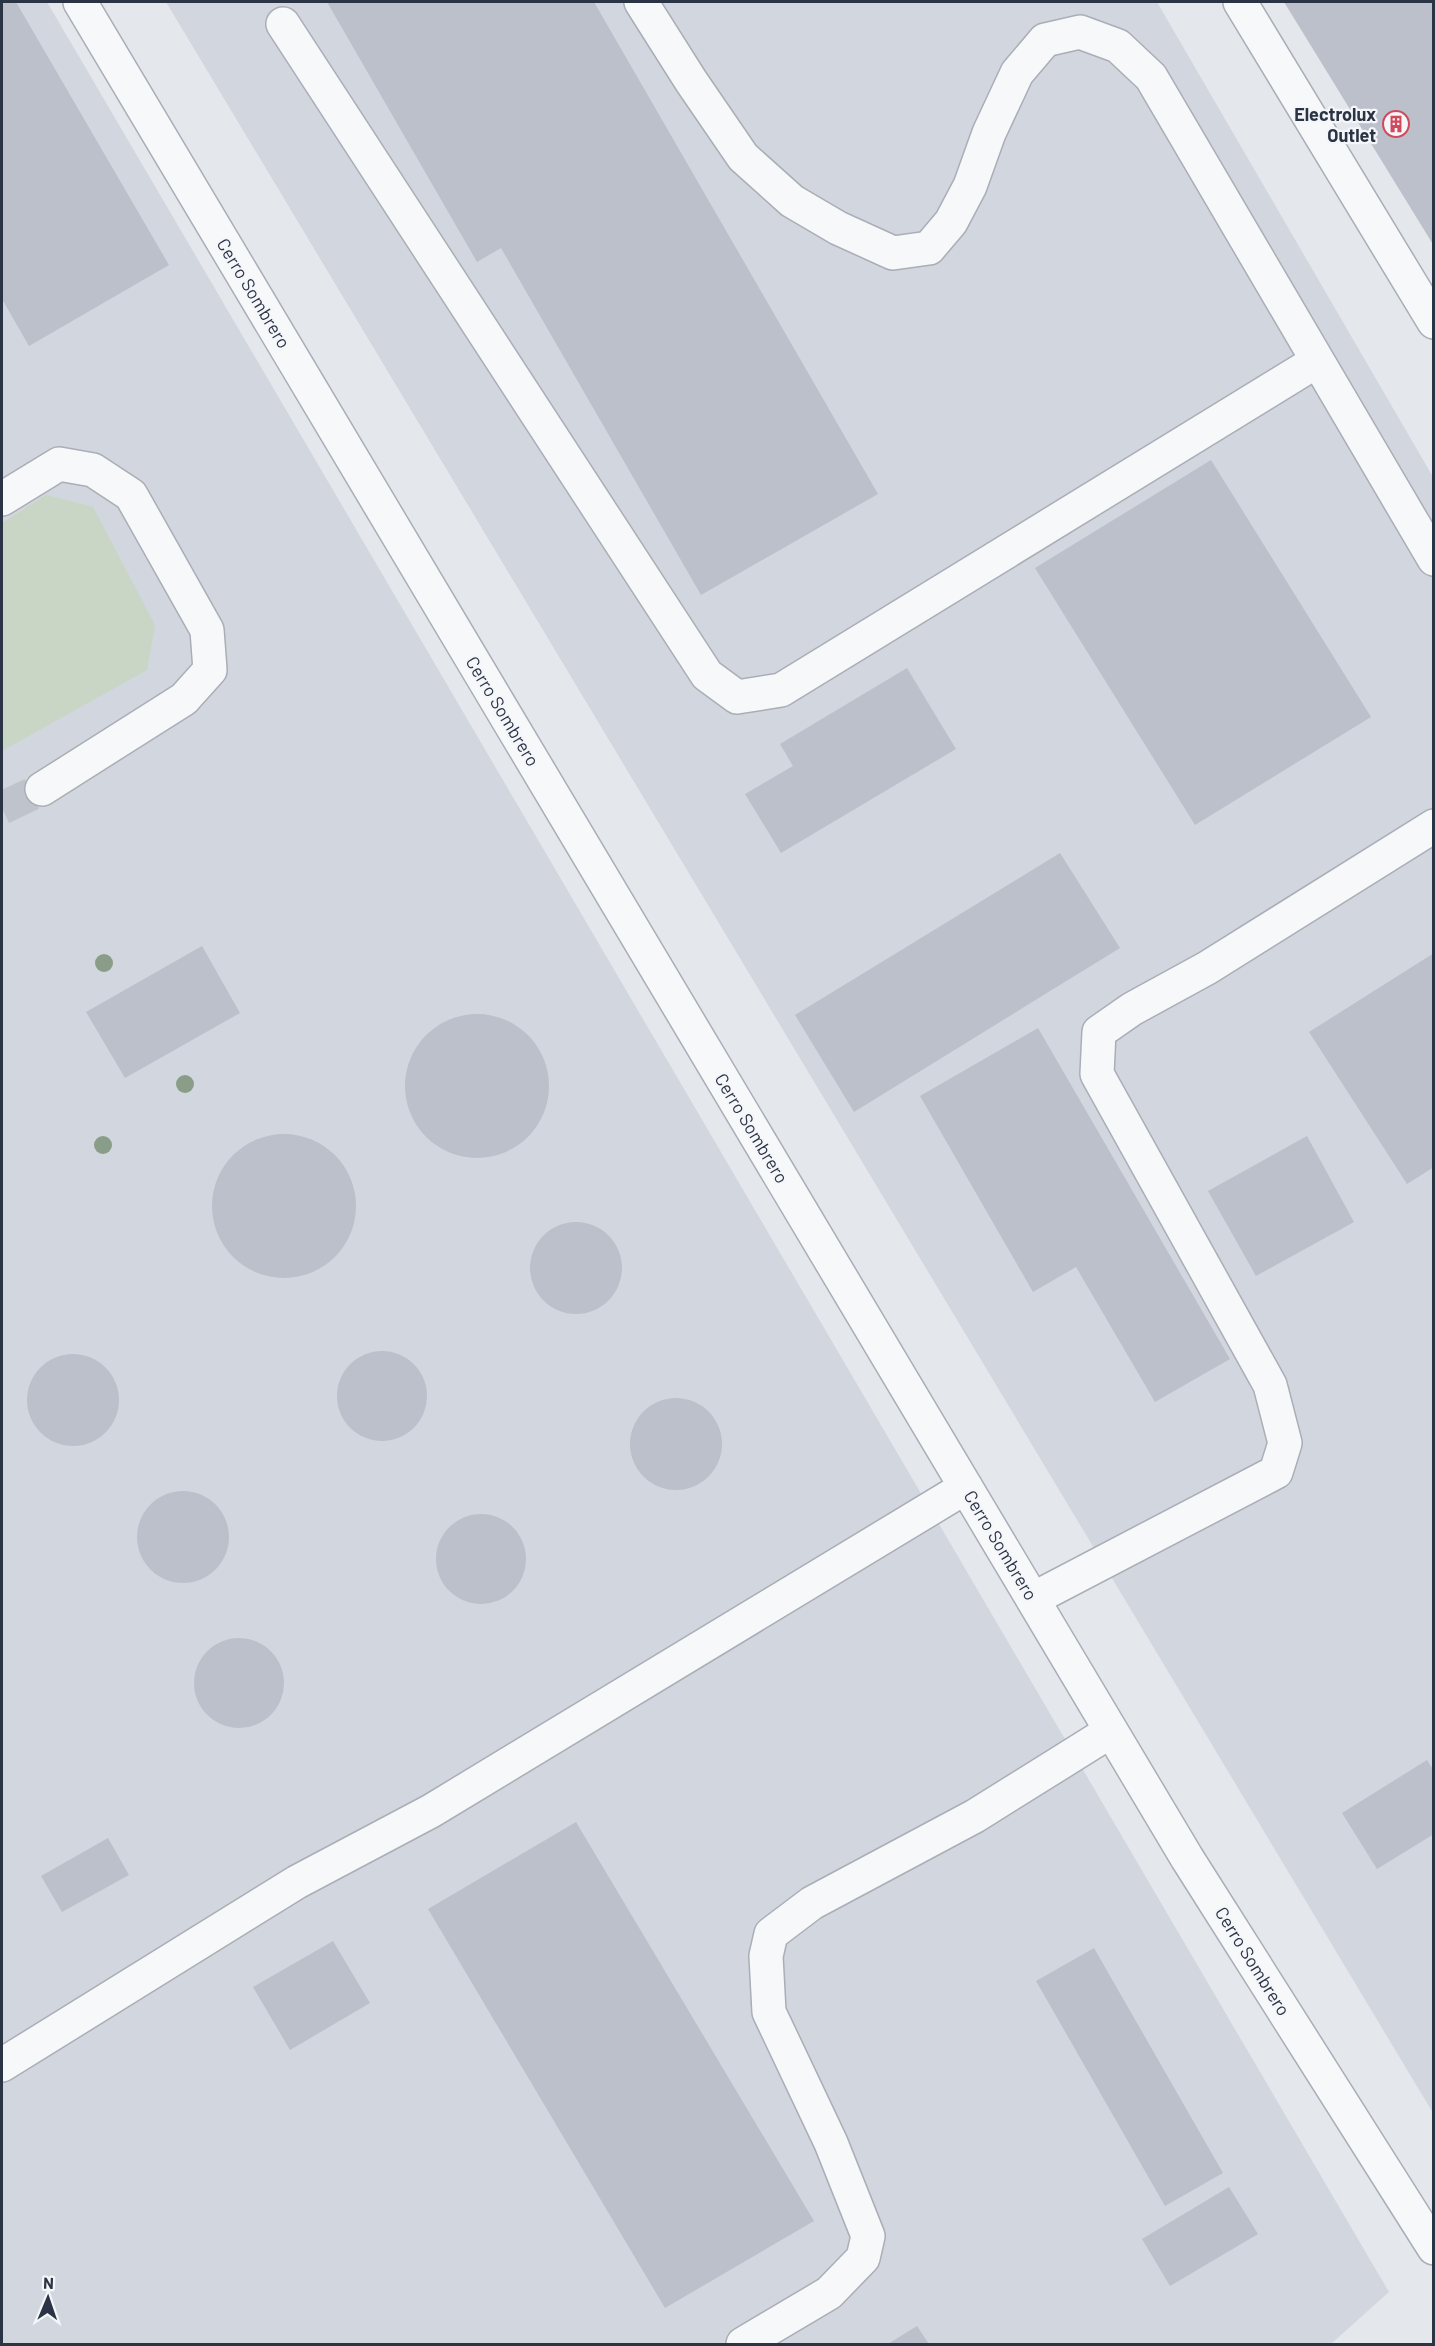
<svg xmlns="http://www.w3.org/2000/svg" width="1435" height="2346" font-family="Barlow,sans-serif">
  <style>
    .built { fill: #d2d6de }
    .green { fill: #c9d6c5 }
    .building { fill: #bbc0ca }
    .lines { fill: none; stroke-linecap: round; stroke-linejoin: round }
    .minor-tunnel { stroke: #bfc3cb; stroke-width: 33; stroke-dasharray: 33 16; stroke-linecap: butt }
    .minor-casing { stroke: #a9aeb7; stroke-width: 36 }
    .minor { stroke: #f7f8fa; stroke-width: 33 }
    .tree { fill: #899d89 }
    .labels { text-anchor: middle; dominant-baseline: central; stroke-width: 4.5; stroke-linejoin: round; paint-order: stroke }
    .poi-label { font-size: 18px; font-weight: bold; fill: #2b3445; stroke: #f4f6f9; text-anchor: end }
    .street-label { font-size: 18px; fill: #2b3445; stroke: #f4f6f9 }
  </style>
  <rect width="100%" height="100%" fill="#e4e7ec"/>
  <!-- built -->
  <path class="built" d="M 2,2 L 47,2 L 1389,2292 L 1331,2344 L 2,2344 Z
    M 166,2 L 1157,2 L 1433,477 L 1433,2113 Z"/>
  <!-- green -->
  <path class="green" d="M 46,495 L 93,507 L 155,625 L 147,670 L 2,751 L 2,523 Z"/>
  <!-- building -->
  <path class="building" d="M 2,2 L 16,2 L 169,265 L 29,346 L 2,299 Z
    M 327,2 L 594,2 L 878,494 L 701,595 L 501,248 L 477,262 Z
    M 1284,2 L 1434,2 L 1434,246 Z
    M 1211,460 L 1371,717 L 1195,825 L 1035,568 Z
    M 907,668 L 956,749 L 781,853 L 745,794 L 793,766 L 780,744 Z
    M 1060,853 L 1120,948 L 854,1112 L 795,1015 Z
    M 202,946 L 240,1013 L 125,1078 L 86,1012 Z
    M 1434,953 L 1434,1167 L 1407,1184 L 1309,1032 Z
    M405 1086a72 72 0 1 1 144 0a72 72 0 1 1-144 0Z
    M 1038,1028 L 1230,1359 L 1155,1402 L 1076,1267 L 1033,1292 L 920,1096 Z
    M212 1206a72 72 0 1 1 144 0a72 72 0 1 1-144 0Z
    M 1307,1136 L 1354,1222 L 1256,1276 L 1208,1191 Z
    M530 1268a46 46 0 1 1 92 0a46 46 0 1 1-92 0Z
    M337 1396a45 45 0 1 1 90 0a45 45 0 1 1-90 0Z
    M27 1400a46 46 0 1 1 92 0a46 46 0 1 1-92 0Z
    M630 1444a46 46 0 1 1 92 0a46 46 0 1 1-92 0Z
    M137 1537a46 46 0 1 1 92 0a46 46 0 1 1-92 0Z
    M436 1559a45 45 0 1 1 90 0a45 45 0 1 1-90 0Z
    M194 1683a45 45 0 1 1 90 0a45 45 0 1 1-90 0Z
    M 1427,1760 L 1434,1771 L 1434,1834 L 1377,1869 L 1342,1813 Z
    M 576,1822 L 814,2221 L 665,2308 L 428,1909 Z
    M 108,1838 L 129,1875 L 62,1912 L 41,1876 Z
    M 333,1941 L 370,2003 L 290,2050 L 253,1987 Z
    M 1094,1948 L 1223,2173 L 1165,2206 L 1036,1981 Z
    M 1229,2187 L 1258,2234 L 1170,2286 L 1142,2239 Z
    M 917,2326 L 929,2344 L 888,2344 Z"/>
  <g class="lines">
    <!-- minor-tunnel -->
    <path class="minor-tunnel" d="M 2,808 L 42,789"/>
    <defs>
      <path id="minor" d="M 80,2 L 1187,1858 L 1434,2248
        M 641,2 L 691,81 L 743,157 L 792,201 L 838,228 L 893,253 L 929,248 L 951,222 L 970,186 L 989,133 L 1017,73 L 1045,40 L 1080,32 L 1118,46 L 1151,77 L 1434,559
        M 1240,2 L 1434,322
        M 283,24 L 707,675 L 737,697 L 781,690 L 1317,361
        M 2,499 L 59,464 L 93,470 L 131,495 L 207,630 L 210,670 L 184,699 L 42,789
        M 1033,1599 L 1276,1472 L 1285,1443 L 1270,1385 L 1097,1074 L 1099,1032 L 1132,1009 L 1207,968 L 1434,826
        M 2,2065 L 297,1882 L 431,1811 L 966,1487
        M 743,2344 L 829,2293 L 863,2258 L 868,2236 L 831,2143 L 769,2012 L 766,1956 L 771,1934 L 812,1903 L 975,1816 L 1111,1731"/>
    </defs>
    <!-- minor casing -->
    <use href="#minor" class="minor-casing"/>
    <!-- minor -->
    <use href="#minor" class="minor"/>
  </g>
  <!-- trees -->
  <g class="tree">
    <circle cx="104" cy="963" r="9"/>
    <circle cx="185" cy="1084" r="9"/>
    <circle cx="103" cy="1145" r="9"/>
  </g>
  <!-- icons -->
  <defs>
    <symbol id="building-ring" viewBox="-11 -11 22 22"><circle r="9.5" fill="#f4f6f9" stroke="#d1495b" stroke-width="1.5"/><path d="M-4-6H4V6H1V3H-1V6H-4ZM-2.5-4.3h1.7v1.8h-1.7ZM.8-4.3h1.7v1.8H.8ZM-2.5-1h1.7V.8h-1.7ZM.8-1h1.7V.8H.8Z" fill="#d1495b"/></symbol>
  </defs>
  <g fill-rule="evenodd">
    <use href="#building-ring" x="1381" y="109" width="30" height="30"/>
  </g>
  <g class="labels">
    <!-- poi labels -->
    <g class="poi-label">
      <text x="1376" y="114">Electrolux<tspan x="1376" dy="21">Outlet</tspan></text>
    </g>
    <!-- street labels -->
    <g class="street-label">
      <text transform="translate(254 293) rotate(59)">Cerro Sombrero</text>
      <text transform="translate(503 711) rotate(59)">Cerro Sombrero</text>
      <text transform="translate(752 1128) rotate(59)">Cerro Sombrero</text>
      <text transform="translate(1001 1545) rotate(59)">Cerro Sombrero</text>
      <text transform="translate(1253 1961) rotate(58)">Cerro Sombrero</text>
    </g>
  </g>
  <!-- border -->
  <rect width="1435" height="2346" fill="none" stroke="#2b3445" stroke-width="6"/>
  <!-- north arrow -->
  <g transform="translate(48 2298) rotate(2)" stroke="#f4f6f9" stroke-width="4.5" paint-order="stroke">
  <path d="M0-4.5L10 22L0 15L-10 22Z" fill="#2b3445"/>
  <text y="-9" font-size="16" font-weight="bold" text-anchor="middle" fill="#2b3445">N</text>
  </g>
</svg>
